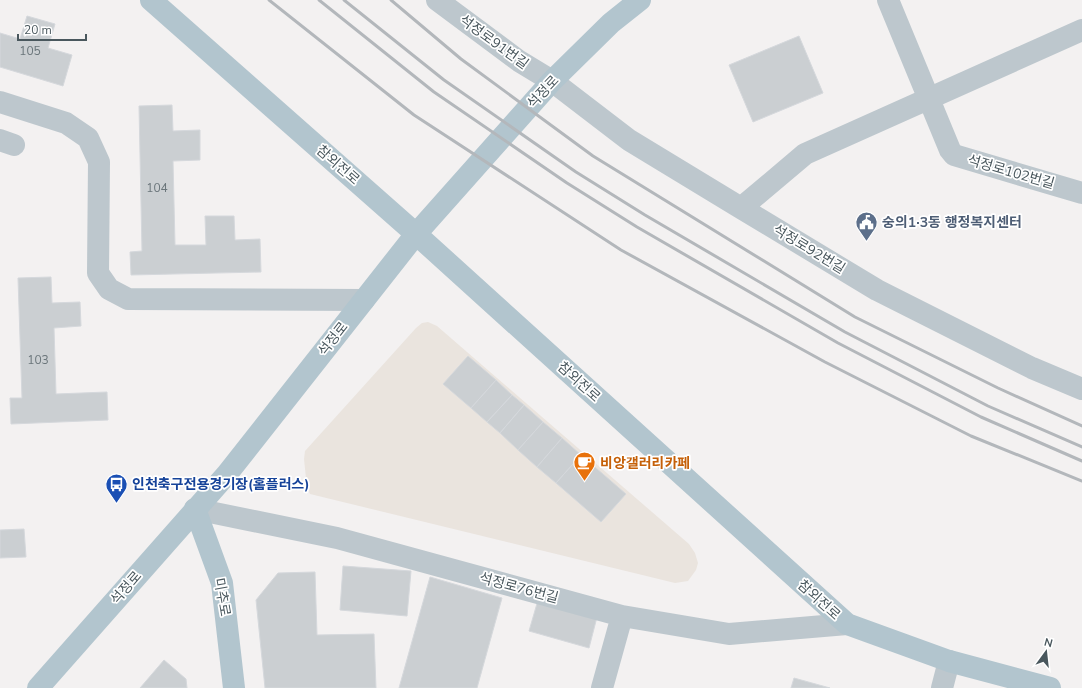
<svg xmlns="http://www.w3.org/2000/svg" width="1082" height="688" font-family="'Nunito Sans','Noto Sans KR',sans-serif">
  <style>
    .commercial { fill: #eae4de }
    .building { fill: #cbcfd2; stroke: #d5d8dc }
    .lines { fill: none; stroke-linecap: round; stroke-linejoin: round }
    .minor { stroke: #bdc7cd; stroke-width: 22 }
    .major { stroke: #b2c5ce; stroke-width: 22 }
    .rail { stroke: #b3b7bb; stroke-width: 3 }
    .labels { text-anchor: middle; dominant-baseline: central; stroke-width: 3.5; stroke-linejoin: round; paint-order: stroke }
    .number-label { font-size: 12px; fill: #6a757a }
    .street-label { font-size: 14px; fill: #49575d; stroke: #fff }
    .service-label { font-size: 14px; font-weight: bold; fill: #4e5e75; stroke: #fff; text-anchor: start }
    .food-label { font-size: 14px; font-weight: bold; fill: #c56008; stroke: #fff; text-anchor: start }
    .transit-label { font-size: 14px; font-weight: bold; fill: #164399; stroke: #fff; text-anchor: start }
  </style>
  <rect width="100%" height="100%" fill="#f3f1f1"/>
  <!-- commercial -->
  <path class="commercial" d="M 428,322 L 437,326 L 689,544 L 695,553 L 698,563 L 696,570 L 688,581 L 675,583 L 310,494 L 307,488 L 304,459 L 305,451 L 416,328 L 422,323 Z"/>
  <!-- building -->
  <path class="building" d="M 27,16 L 55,24 L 48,48 L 72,55 L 63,86 L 0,67 L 0,33 L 20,39 Z
    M 799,36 L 823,93 L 753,122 L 729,65 Z
    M 172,105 L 173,131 L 200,130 L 200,160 L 173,161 L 175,245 L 206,245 L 205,216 L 234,216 L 235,240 L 260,239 L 261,272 L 131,275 L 130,252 L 142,251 L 139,106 Z
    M 51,277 L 52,303 L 80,302 L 81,326 L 54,328 L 56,394 L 107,392 L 108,420 L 11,424 L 10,398 L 22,398 L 18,278 Z
    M 468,356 L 496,380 L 471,408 L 443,384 Z
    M 496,380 L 512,395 L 487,422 L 471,408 Z
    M 512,395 L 524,405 L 500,433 L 487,422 Z
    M 524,405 L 543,422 L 518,450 L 500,433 Z
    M 543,422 L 562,438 L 537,467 L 518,450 Z
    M 562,438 L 581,455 L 556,483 L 537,467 Z
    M 581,455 L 626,494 L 601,522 L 556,483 Z
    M 24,529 L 26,557 L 0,558 L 0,530 Z
    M 343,566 L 411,571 L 407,616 L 340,610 Z
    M 315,572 L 317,635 L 374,634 L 376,688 L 265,688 L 256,600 L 278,573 Z
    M 430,577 L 502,598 L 477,688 L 399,688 Z
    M 538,600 L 597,617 L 589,648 L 529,631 Z
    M 164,660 L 186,679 L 187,688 L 140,688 Z
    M 794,678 L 830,688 L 791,688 Z"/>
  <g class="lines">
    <!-- minor -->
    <path class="minor" d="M 437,0 L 519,61 L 552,81 L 629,140 L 741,208 L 877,290 L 1032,368 L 1082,389
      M 888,0 L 950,150 L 954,155 L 1082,193
      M 0,102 L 66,123 L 88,138 L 99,162 L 98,273 L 109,289 L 128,299 L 364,300
      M 0,140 L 14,145
      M 741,208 L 805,154 L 1082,30
      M 195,509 L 337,538 L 622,616 L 729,634 L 847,624
      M 602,688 L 622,616
      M 942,688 L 949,661"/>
    <!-- major -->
    <path class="major" d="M 151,0 L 416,234 L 847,624 L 949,661 L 1050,688
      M 195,509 L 222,583 L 234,688
      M 38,688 L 227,474 L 416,234 L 552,81 L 611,23 L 640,0"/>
    <!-- rail -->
    <path class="rail" d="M 269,0 L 414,115 L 621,250 L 825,362 L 971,436 L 1082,481
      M 319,0 L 434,92 L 567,183 L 637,227 L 838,343 L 981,417 L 1082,461
      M 344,0 L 444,80 L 576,172 L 645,215 L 845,332 L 988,406 L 1082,447
      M 391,0 L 461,59 L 593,156 L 855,317 L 998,388 L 1082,426"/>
  </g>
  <!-- icons -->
  <defs>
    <symbol id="civic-pin" viewBox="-11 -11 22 30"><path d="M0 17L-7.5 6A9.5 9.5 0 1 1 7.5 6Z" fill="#5c6f8a" stroke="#fff"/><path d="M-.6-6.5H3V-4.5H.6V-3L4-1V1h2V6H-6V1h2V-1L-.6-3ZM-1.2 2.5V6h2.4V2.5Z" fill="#fff"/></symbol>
    <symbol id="cafe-pin" viewBox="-11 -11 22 30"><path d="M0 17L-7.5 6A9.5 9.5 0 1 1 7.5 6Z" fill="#e8710a" stroke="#fff"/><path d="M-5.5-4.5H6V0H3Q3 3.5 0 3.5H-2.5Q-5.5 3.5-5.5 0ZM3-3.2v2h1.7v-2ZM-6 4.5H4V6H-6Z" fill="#fff"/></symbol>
    <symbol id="bus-pin" viewBox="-11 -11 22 30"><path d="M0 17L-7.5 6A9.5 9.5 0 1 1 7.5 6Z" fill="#1a4fb4" stroke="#fff"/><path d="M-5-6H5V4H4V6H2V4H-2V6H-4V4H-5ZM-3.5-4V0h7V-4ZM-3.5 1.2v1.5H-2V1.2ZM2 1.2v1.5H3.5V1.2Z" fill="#fff"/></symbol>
  </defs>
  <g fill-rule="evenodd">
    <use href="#civic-pin" x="854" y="210" width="25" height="34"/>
    <use href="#cafe-pin" x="572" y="450" width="25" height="34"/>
    <use href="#bus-pin" x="104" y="472" width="25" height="34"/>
  </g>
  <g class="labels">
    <!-- number labels -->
    <g class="number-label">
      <text x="30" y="51">105</text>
      <text x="157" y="188">104</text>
      <text x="38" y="360">103</text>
    </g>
    <!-- street labels -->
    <g class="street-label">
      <text transform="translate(494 42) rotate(36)">석정로91번길</text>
      <text transform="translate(543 92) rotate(-47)">석정로</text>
      <text transform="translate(338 165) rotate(41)">참외전로</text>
      <text transform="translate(1011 172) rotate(16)">석정로102번길</text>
      <text transform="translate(809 249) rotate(31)">석정로92번길</text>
      <text transform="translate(333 339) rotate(-52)">석정로</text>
      <text transform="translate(579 382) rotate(42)">참외전로</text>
      <text transform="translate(126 588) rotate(-49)">석정로</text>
      <text transform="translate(519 588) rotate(15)">석정로76번길</text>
      <text transform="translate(222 597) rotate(80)">미추로</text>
      <text transform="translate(819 600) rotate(42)">참외전로</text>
    </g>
    <!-- service labels -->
    <g class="service-label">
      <text x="882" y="222">숭의1·3동 행정복지센터</text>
    </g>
    <!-- food labels -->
    <g class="food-label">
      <text x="600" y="463">비앙갤러리카페</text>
    </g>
    <!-- transit labels -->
    <g class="transit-label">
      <text x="132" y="484">인천축구전용경기장(홈플러스)</text>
    </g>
  </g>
  <!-- north arrow -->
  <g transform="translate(1046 652) rotate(15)" stroke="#ffffff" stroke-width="3" paint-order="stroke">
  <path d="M0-3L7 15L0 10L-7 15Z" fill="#49575d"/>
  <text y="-6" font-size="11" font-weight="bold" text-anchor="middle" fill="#49575d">N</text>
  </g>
  <!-- scale -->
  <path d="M18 34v6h68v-6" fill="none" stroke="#49575d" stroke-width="2"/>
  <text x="24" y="34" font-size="12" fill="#49575d" stroke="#ffffff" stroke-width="3" paint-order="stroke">20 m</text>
</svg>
